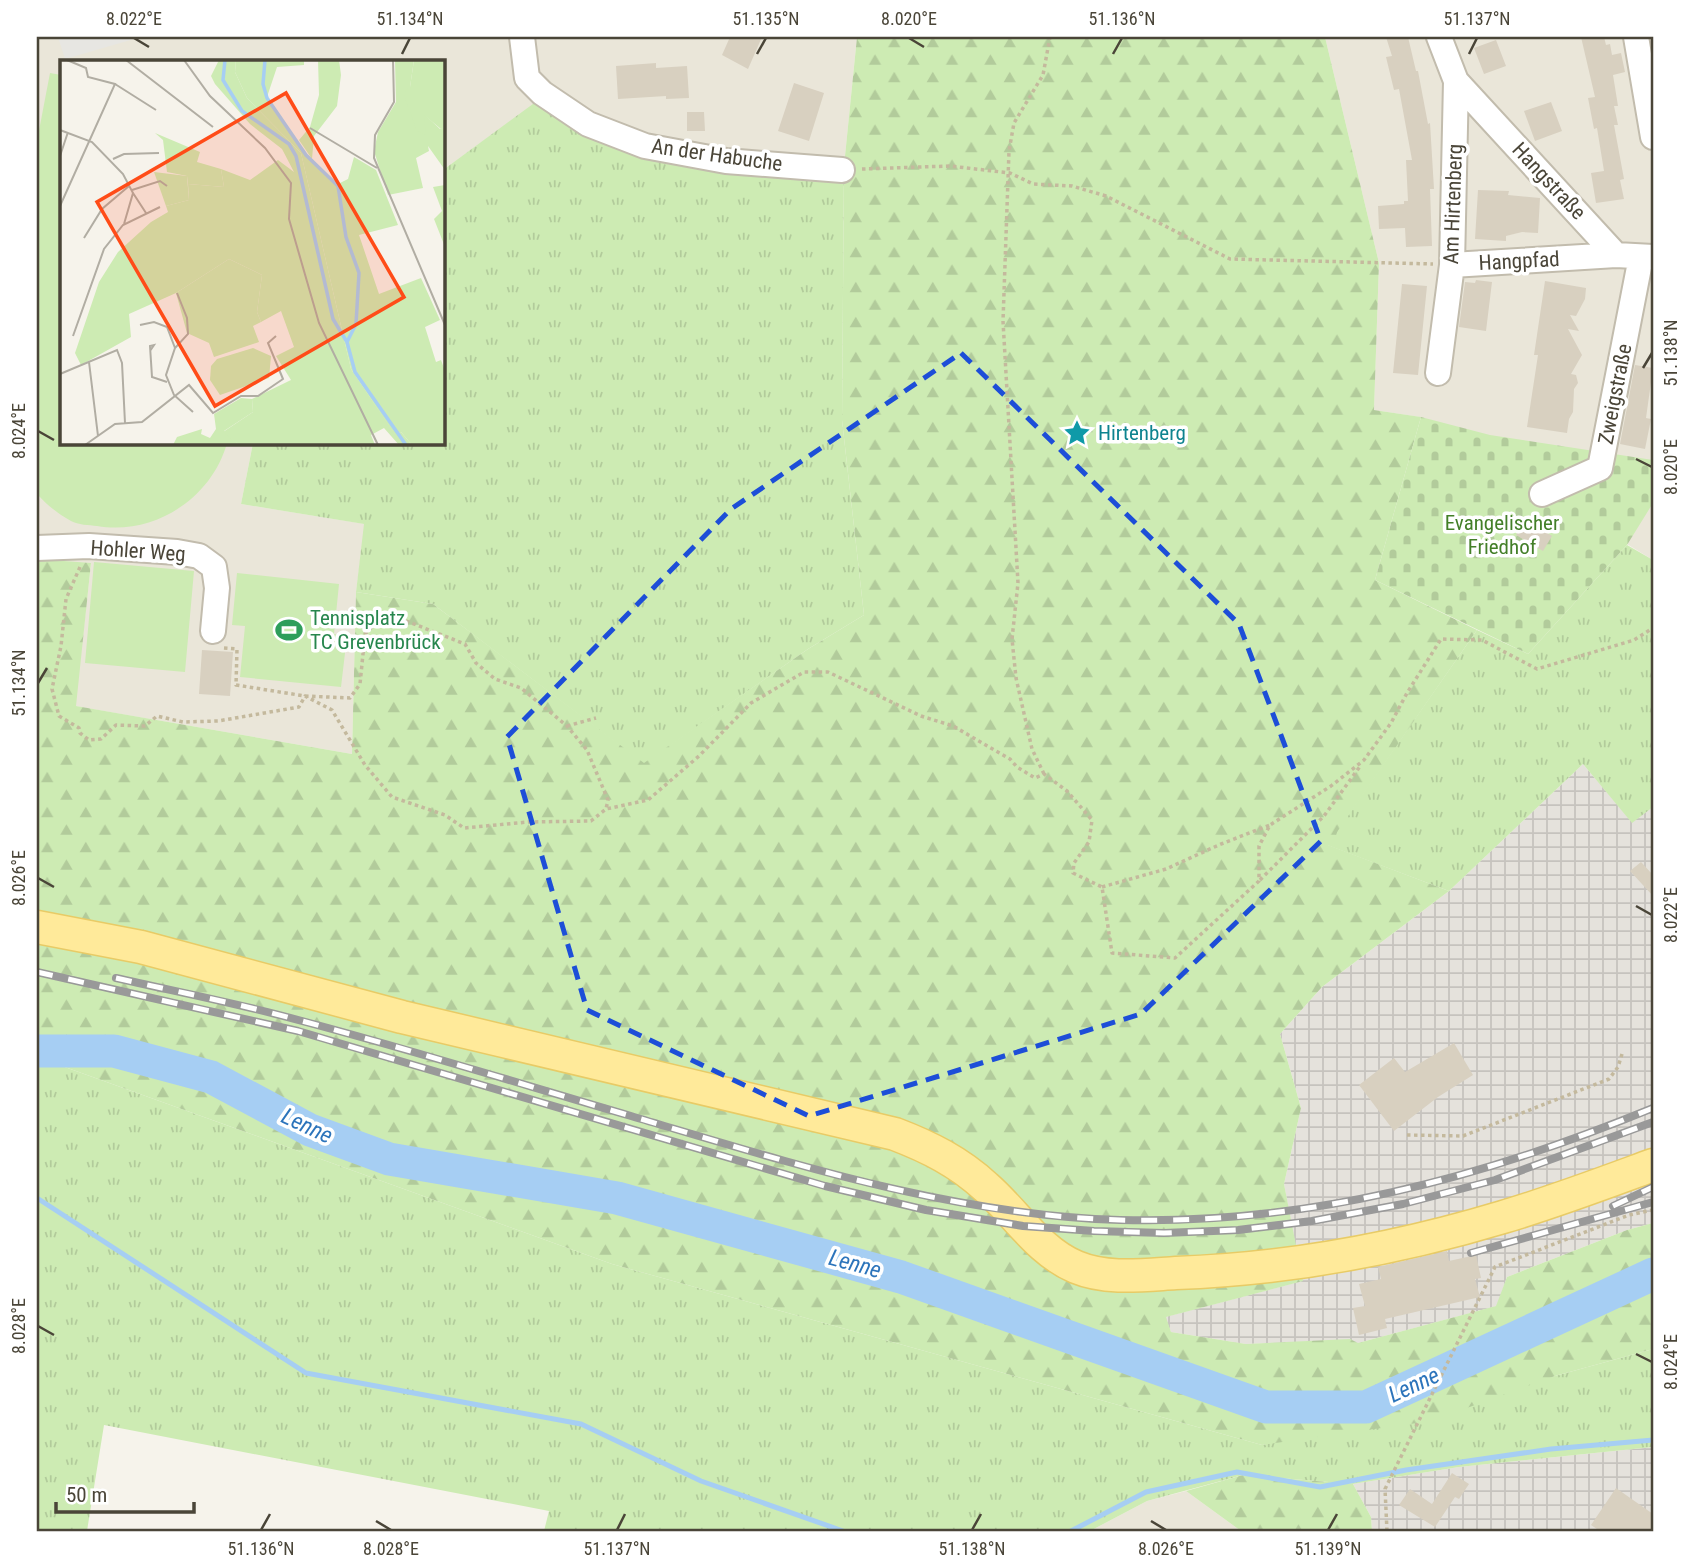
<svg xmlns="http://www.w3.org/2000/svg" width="1690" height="1568" font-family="'Roboto Condensed',sans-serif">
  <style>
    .residential { fill: #eae6d9 }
    .industrial { fill: url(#industrial-grid) }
    .grass { fill: url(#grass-tufts) }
    .forest { fill: url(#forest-firs) }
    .cemetery { fill: url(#cemetery-stones) }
    .green { fill: #cdebb3 }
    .parking { fill: #e7e6e2 }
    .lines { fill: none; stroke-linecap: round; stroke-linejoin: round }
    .stream { stroke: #a6cef3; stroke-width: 5 }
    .river { stroke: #a6cef3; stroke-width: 33 }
    .building { fill: #d8d0c0 }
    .minor-casing { stroke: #c2bcad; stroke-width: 28 }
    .major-casing { stroke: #e8cb66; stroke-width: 35 }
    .path { stroke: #c4b99d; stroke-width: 3.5; stroke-dasharray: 3.5 3.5; stroke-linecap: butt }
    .minor { stroke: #fff; stroke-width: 24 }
    .major { stroke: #ffea9a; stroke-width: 32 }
    .rail-casing { stroke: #999; stroke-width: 8 }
    .rail { stroke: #fff; stroke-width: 5; stroke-dasharray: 16; stroke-linecap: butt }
    .marked { fill: none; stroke: #1d4ed8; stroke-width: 5; stroke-dasharray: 14 9; stroke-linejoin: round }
    .ticks { fill: none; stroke: #4a4538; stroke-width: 2.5 }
    .labels { text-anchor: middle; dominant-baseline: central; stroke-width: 7; stroke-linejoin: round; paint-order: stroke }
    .street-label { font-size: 21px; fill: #4a4538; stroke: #fff }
    .culture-label { font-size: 21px; fill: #0d838f; stroke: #fff; text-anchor: start }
    .park-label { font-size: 21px; fill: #437f28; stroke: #fff }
    .leisure-label { font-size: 21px; fill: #27864d; stroke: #fff; text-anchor: start }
    .water-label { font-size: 23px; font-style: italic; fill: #2c74bb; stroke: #fff }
    .inset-river { fill: none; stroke: #a6cef3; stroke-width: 3.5 }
    .inset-road { fill: none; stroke: #b1ada3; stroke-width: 2 }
    .view { fill: #ff4c18; fill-opacity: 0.15; stroke: #ff4c18; stroke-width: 3.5 }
    .inset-edge { fill: none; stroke: #4a4538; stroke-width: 3.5 }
    .neatline { fill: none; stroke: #4a4538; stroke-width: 2.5 }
    .ticks-label { font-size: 18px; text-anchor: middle; fill: #4a4538 }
  </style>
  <defs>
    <pattern id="industrial-grid" width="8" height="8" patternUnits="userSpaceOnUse" patternTransform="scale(1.75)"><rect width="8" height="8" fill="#e5e2dc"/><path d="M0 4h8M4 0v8" fill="none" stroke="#c6c3be"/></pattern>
    <pattern id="grass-tufts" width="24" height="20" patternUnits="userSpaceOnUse" patternTransform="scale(1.75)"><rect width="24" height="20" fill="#cdebb3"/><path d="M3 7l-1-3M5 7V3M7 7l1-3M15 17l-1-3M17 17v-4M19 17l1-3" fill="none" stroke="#b2cb9b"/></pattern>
    <pattern id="forest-firs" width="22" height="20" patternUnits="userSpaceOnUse" patternTransform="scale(1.75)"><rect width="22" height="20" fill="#cdebb3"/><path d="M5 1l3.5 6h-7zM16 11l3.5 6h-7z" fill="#b2cb9b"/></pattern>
    <pattern id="cemetery-stones" width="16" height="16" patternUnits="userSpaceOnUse" patternTransform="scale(1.75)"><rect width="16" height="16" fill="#cdebb3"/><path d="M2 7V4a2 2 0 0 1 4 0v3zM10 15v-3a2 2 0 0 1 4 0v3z" fill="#b2cb9b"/></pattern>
  </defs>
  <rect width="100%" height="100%" fill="#f6f3eb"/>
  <!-- residential -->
  <path class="residential" d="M 37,37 L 857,37 L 844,166 L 722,154 L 592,117 L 552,91 L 443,170 L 443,61 L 61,61 L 61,443 L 253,443 L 241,504 L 365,524 L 356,592 L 352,754 L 75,706 L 91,564 L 37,559 Z
    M 1325,37 L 1653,37 L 1653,560 L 1420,417 L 1374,410 L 1379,263 Z
    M 1186,1491 L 1241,1531 L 1090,1531 L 1147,1501 Z"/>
  <!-- industrial -->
  <path class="industrial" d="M 1583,764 L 1632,822 L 1653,807 L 1653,1223 L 1627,1230 L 1507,1277 L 1497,1306 L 1358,1343 L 1350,1340 L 1246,1344 L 1171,1332 L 1165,1317 L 1302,1281 L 1284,1184 L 1301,1108 L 1280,1034 L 1322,987 L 1449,891 Z
    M 1653,1447 L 1653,1531 L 1372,1531 L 1371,1517 L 1353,1484 L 1459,1467 Z"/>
  <!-- grass -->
  <path class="grass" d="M 552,90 L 592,117 L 722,154 L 844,166 L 842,420 L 864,615 L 808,649 L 644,764 L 433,604 L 356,592 L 364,524 L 241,504 L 253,443 L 443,443 L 443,170 Z
    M 1627,545 L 1653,560 L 1653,807 L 1632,823 L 1583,764 L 1449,891 L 1327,845 L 1477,630 L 1528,654 Z
    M 37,1057 L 612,1264 L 1262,1445 L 1555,1376 L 1653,1349 L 1653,1447 L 1459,1467 L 1353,1484 L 1243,1475 L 1147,1501 L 1090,1531 L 544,1531 L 549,1511 L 104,1425 L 87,1531 L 37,1531 Z"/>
  <!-- forest -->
  <path class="forest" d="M 857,37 L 1325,37 L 1379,263 L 1374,410 L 1421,417 L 1375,580 L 1477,630 L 1328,845 L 1449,891 L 1322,987 L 1280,1034 L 1301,1108 L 1284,1184 L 1303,1281 L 1166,1317 L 1171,1332 L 1246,1344 L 1350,1339 L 1358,1343 L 1496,1306 L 1507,1277 L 1627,1230 L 1653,1223 L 1653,1349 L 1555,1376 L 1431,1421 L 1262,1445 L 612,1264 L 37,1057 L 37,559 L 91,563 L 76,706 L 352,754 L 356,592 L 433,604 L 644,763 L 808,649 L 864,615 L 842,420 L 844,166 Z
    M 1243,1475 L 1353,1484 L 1371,1517 L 1372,1531 L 1241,1531 L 1186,1491 Z"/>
  <!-- cemetery -->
  <path class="cemetery" d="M 1421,417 L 1490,435 L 1653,460 L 1653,503 L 1627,545 L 1528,654 L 1375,580 Z"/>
  <!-- green -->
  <path class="green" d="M 50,73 L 61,75 L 61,443 L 227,443 C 212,498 154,536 97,526 C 89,525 78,525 71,521 C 58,514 46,504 37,494 L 37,141 Z
    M 94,562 L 194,571 L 185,672 L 85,663 Z
    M 237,573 L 339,584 L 334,634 L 347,636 L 341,687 L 240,677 L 245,626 L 232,625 Z"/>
  <!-- parking -->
  <path class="parking" d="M 58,37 L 141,37 L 65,59 Z"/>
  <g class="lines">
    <!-- stream -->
    <path class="stream" d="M 37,1198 L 306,1373 L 581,1424 L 701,1481 L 843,1531
      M 1071,1531 L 1146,1492 L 1237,1472 L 1320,1487 L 1406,1470 L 1551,1449 L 1653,1440"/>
    <!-- river -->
    <path class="river" d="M 37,1051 L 114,1051 L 211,1077 L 310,1130 L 389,1159 L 617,1198 L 901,1277 L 1266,1407 L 1366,1407 L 1653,1274"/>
  </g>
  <!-- building -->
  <path class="building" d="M 730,37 L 762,37 L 748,69 L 722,55 Z
    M 1386,37 L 1408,37 L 1416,71 L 1418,71 L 1428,124 L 1430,123 L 1434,189 L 1430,189 L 1432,246 L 1406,247 L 1405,228 L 1379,229 L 1378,206 L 1404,204 L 1404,201 L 1408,201 L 1406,160 L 1412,160 L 1399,89 L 1394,90 L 1386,57 L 1392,56 Z
    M 1581,37 L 1604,37 L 1606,45 L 1610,44 L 1612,55 L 1621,53 L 1625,72 L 1613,75 L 1618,106 L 1614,106 L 1618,125 L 1614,125 L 1624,179 L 1620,180 L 1624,199 L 1596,203 L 1591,173 L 1604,171 L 1597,128 L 1594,129 L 1588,98 L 1595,97 Z
    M 1496,40 L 1506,66 L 1484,74 L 1474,48 Z
    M 656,63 L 656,68 L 687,66 L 689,98 L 666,99 L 666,96 L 618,99 L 616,66 Z
    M 794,83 L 824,93 L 809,141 L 778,131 Z
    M 1551,102 L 1562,131 L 1535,141 L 1524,111 Z
    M 687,112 L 704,112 L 705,131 L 687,131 Z
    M 1478,190 L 1509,191 L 1508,195 L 1540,198 L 1538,233 L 1522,232 L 1506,236 L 1506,241 L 1475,239 Z
    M 1476,280 L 1492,282 L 1486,331 L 1459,327 L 1465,282 L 1475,283 Z
    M 1545,281 L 1586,288 L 1585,299 L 1576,316 L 1570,315 L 1579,331 L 1568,329 L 1582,355 L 1571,374 L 1576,375 L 1578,383 L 1574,389 L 1573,412 L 1569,419 L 1567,433 L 1527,427 L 1538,355 L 1534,355 Z
    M 1402,284 L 1427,286 L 1418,375 L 1393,373 Z
    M 1635,365 L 1653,368 L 1646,418 L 1651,419 L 1645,449 L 1620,444 Z
    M 1525,519 L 1552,536 L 1543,551 L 1516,535 Z
    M 202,650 L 233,652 L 230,696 L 199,694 Z
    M 1641,862 L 1653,875 L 1653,896 L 1630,871 Z
    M 1454,1043 L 1473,1075 L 1438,1097 L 1394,1131 L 1359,1085 L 1394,1058 L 1405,1072 Z
    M 1447,1251 L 1449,1261 L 1476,1255 L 1481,1278 L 1475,1279 L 1480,1297 L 1385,1319 L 1387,1328 L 1359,1335 L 1353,1308 L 1365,1306 L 1359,1284 L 1381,1279 L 1378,1267 Z
    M 1452,1473 L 1469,1484 L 1459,1499 L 1455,1497 L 1435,1527 L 1399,1505 L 1410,1489 L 1432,1504 Z
    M 1616,1488 L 1653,1514 L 1653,1531 L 1600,1531 L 1591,1525 Z"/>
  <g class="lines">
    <defs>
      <path id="minor" d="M 522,37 L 527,78 L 542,93 L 588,124 L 645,146 L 726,161 L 842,170
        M 1636,37 L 1653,137
        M 1456,81 L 1616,255 L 1653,257
        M 1452,265 L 1616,255
        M 1438,373 L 1452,265 L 1456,81 L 1439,37
        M 1542,494 L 1600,468 L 1641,257
        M 37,548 L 89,546 L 177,552 L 199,556 L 214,567 L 217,588 L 213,631"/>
      <path id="major" d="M 37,927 L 141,947 L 402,1017 L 895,1134 C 929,1147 959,1162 986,1187 C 1016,1213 1038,1251 1076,1267 C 1107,1280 1143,1275 1176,1273 C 1287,1269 1397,1249 1503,1217 C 1554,1202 1604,1183 1653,1165"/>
    </defs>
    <!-- minor casing -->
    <use href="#minor" class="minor-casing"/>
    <!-- major casing -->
    <use href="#major" class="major-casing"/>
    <!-- path -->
    <path class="path" d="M 862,169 L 950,166 L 1010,173 L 1033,184 L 1072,186 L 1106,196 L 1230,259 L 1433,264
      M 80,567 L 66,599 L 61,646 L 52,689 L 59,716 L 79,728 L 80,733 L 89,740 L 101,739 L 116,725 L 145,726 L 157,716 L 183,722 L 218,721 L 299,707 L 305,696 L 332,710 L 365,765 L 392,797 L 445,815 L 464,828 L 528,822 L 591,821 L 606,809 L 648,800 L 699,756 L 751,703 L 804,672 L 828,672 L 921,716 L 953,726 L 1010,759 L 1017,767 L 1035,778 L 1044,774 L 1067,791 L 1092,820 L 1089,842 L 1074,863 L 1073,873 L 1102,887 L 1112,953 L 1175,958 L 1259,881 L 1259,846 L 1270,825 L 1331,786 L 1364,760 L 1391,723 L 1407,693 L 1441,639 L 1482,640 L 1537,669 L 1634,640 L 1653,628
      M 224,648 L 237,649 L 236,685 L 305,696 L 350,698 L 360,684 L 365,634 L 376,623 L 391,615 L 465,644 L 476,663 L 495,679 L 521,688 L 567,726 L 587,750 L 608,800 L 606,809
      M 567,726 L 596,718
      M 1044,774 L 1032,749 L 1016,678 L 1012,639 L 1018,583 L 1003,321 L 1009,151 L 1014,123 L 1043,75 L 1050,37
      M 1260,880 L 1324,816 L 1361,765
      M 1102,887 L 1166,869 L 1221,844 L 1270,825
      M 1407,1135 L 1463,1136 L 1609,1079 L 1618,1067 L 1622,1054
      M 1387,1531 L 1385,1489 L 1495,1267 L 1629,1215 L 1653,1210"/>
    <!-- minor -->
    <use href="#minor" class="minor"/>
    <!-- major -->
    <use href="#major" class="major"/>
    <defs>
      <path id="rail" d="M 37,972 L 298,1031 L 825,1186 L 926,1210 L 1023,1226 L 1094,1231 L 1164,1233 L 1238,1230 L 1312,1221 L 1403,1204 L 1495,1180 L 1653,1122
        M 116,978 C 178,992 241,1004 302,1021 C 412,1050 521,1084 631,1116 C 791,1163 951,1215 1120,1220 C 1306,1225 1482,1178 1653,1108
        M 1613,1206 L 1653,1187
        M 1471,1253 L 1653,1202"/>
    </defs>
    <!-- rail casing -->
    <use href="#rail" class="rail-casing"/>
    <!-- rail -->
    <use href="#rail" class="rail"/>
  </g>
  <!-- marked area -->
  <path class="marked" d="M 961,353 L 1239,624 L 1321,841 L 1141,1014 L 809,1116 L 587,1010 L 507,737 L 731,509 Z"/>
  <!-- ticks -->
  <path class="ticks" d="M 134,38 L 149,47M 909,38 L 924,47M 402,54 L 410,38M 757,54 L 766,38M 1113,54 L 1122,38M 1469,54 L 1477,38M 1643,368 L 1652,353M 38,431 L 54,440M 1636,459 L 1652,467M 38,683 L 47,668M 38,878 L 54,887M 1636,906 L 1652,915M 38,1326 L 54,1335M 1636,1354 L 1652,1362M 376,1521 L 391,1530M 1151,1521 L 1166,1530M 261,1530 L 270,1514M 617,1530 L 625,1514M 972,1530 L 981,1514M 1328,1530 L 1337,1514"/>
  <!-- icons -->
  <defs>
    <symbol id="sight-bare" viewBox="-9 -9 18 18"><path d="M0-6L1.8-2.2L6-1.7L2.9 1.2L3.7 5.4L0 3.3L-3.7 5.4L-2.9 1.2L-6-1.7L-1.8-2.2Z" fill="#0f9aa8" stroke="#fff" stroke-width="2.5" paint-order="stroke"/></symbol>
    <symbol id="stadium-bare" viewBox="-9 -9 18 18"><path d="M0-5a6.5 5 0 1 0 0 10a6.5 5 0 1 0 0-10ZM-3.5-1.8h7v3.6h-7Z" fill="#2e9e5b" stroke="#fff" stroke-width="2.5" paint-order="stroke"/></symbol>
  </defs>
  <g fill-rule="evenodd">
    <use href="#sight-bare" x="1058" y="414" width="38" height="38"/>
    <use href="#stadium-bare" x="270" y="611" width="38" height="38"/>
  </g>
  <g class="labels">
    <!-- street labels -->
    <g class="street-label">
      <text transform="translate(717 155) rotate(8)">An der Habuche</text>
      <text transform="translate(1549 181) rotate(47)">Hangstraße</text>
      <text transform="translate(1453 204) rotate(-88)">Am Hirtenberg</text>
      <text transform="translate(1519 261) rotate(-3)">Hangpfad</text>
      <text transform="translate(1615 394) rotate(-79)">Zweigstraße</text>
      <text transform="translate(138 551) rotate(4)">Hohler Weg</text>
    </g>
    <!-- culture labels -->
    <g class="culture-label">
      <text x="1098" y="433">Hirtenberg</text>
    </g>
    <!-- park labels -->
    <g class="park-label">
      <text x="1502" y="523">Evangelischer<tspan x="1502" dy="24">Friedhof</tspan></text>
    </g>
    <!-- leisure labels -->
    <g class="leisure-label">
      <text x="310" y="618">Tennisplatz<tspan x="310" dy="24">TC Grevenbrück</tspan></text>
    </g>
    <!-- water labels -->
    <g class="water-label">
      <text transform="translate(307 1126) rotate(25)">Lenne</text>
      <text transform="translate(855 1264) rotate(15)">Lenne</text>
      <text transform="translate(1414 1385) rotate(-25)">Lenne</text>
    </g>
  </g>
  <!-- overview -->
  <g transform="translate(60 60)">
    <rect width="385" height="385" fill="#f6f3eb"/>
    <path d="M 176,0 L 205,0 L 203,23 L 207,37 L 246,94 L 278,124 L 288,119 L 294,97 L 316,110 L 338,165 L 299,175 L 319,234 L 361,218 L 380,260 L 365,267 L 376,302 L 381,300 L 385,311 L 385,385 L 352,385 L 341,372 L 335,375 L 291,309 L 241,93 L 187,38 L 175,12 ZM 335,0 L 354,0 L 350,27 L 364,54 L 380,69 L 385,67 L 385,110 L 368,86 L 369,91 L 356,98 L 363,128 L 328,135 L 314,91 L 318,72 L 336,42 ZM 95,73 L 140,92 L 137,102 L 161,109 L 164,127 L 128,124 L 127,116 L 107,112 L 103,80 ZM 385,125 L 385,187 L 374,159 L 382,151 L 373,127 ZM 169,199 L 202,215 L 197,252 L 201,262 L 193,266 L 199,282 L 154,297 L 149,283 L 127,273 L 116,233 ZM 181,338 L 192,339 L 193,352 L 164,371 L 179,385 L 113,385 L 117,377 L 142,369 L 141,374 L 150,378 L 156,369 L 154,354 Z" fill="#cdebb3"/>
    <path d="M 159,0 L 176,0 L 175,12 L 187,38 L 241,93 L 291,309 L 335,374 L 341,372 L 352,385 L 339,385 L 324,368 L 311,375 L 315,385 L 179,385 L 163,372 L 193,352 L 192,339 L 231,320 L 216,296 L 234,287 L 221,251 L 201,262 L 197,252 L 202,215 L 169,199 L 116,233 L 69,254 L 71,277 L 21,305 L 15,293 L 39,222 L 58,192 L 91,162 L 108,152 L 106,146 L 129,140 L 128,124 L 164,127 L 161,109 L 190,120 L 218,100 L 234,112 L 222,89 L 190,64 L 155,24 L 151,16 ZM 205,0 L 244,0 L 244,5 L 217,7 L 207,37 L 203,23 ZM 258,0 L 279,0 L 281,15 L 277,46 L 254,76 L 252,99 L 239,80 L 250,67 L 259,35 ZM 354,0 L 385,0 L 385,67 L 381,69 L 364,55 L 366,75 L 357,71 L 343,33 L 350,27 Z" fill="#cdebb3"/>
    <path d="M 94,112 L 127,116 L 129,140 L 106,146 Z" fill="#cdebb3"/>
    <path d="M 193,288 L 211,296 L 209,318 L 160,335 L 150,320 L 151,306 L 157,299 Z" fill="#cdebb3"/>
    <path class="inset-river" d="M 165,0 L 163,20 L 182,51 L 229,84 L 236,96 L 273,259 L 287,282 L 295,312 L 346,385M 205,0 L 203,24 L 207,38 L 246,95 L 278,126 L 286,177 L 299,213 L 296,264 L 287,282"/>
    <path class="inset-road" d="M 66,0 L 153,67M 124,0 L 150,36 L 205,88 L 231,123 L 229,159 L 259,263 L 318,385M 333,0 L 334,42 L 315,75 L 314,98 L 385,265M 55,24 L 96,50M 250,68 L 317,108M 0,70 L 32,82 L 63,114 L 73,133 L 64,164M 0,96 L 8,72M 53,99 L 64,94 L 99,93M 72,130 L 100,121 L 107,126M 73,133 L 86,153M 0,146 L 55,24 L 28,17 L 26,8 L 7,0M 24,178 L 42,149 L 69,126M 117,233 L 127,258 L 128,274 L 115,288 L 106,315 L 114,335 L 133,352M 80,265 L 94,262 L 107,267 L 115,288M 13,276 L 44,189 L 63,165 L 100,147M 90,291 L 94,285 L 90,286 L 92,317 L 107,322M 29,302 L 38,376M 0,314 L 57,290 L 62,303 L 65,363M 0,323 L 0,373M 25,385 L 55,364 L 82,362 L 129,325 L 153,353 L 181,336 L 198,336 L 223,319 L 208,283 L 216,276"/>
    <path class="view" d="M 226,33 L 344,237 L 155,346 L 37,142 Z"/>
    <rect width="385" height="385" class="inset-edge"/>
  </g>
  <!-- border -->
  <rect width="1690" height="1568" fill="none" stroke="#ffffff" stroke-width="77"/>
  <!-- scale -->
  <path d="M56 1502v10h138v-10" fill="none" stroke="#4a4538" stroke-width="3.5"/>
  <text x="66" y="1502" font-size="21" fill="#4a4538" stroke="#ffffff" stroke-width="5" paint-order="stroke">50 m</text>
  <rect x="38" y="38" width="1614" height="1492" class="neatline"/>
  <g class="ticks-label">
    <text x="134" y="25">8.022°E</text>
    <text x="410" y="25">51.134°N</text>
    <text x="766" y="25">51.135°N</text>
    <text x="909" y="25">8.020°E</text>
    <text x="1122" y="25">51.136°N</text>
    <text x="1477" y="25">51.137°N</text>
    <text transform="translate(1671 353) rotate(-90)" y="6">51.138°N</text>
    <text transform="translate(19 431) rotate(-90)" y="6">8.024°E</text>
    <text transform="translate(1671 467) rotate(-90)" y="6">8.020°E</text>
    <text transform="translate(19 683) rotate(-90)" y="6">51.134°N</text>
    <text transform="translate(19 878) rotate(-90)" y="6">8.026°E</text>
    <text transform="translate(1671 915) rotate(-90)" y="6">8.022°E</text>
    <text transform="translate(19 1326) rotate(-90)" y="6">8.028°E</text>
    <text transform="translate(1671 1362) rotate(-90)" y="6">8.024°E</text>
    <text x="261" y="1555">51.136°N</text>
    <text x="391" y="1555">8.028°E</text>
    <text x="617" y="1555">51.137°N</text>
    <text x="972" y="1555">51.138°N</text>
    <text x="1166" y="1555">8.026°E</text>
    <text x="1328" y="1555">51.139°N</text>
  </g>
</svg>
